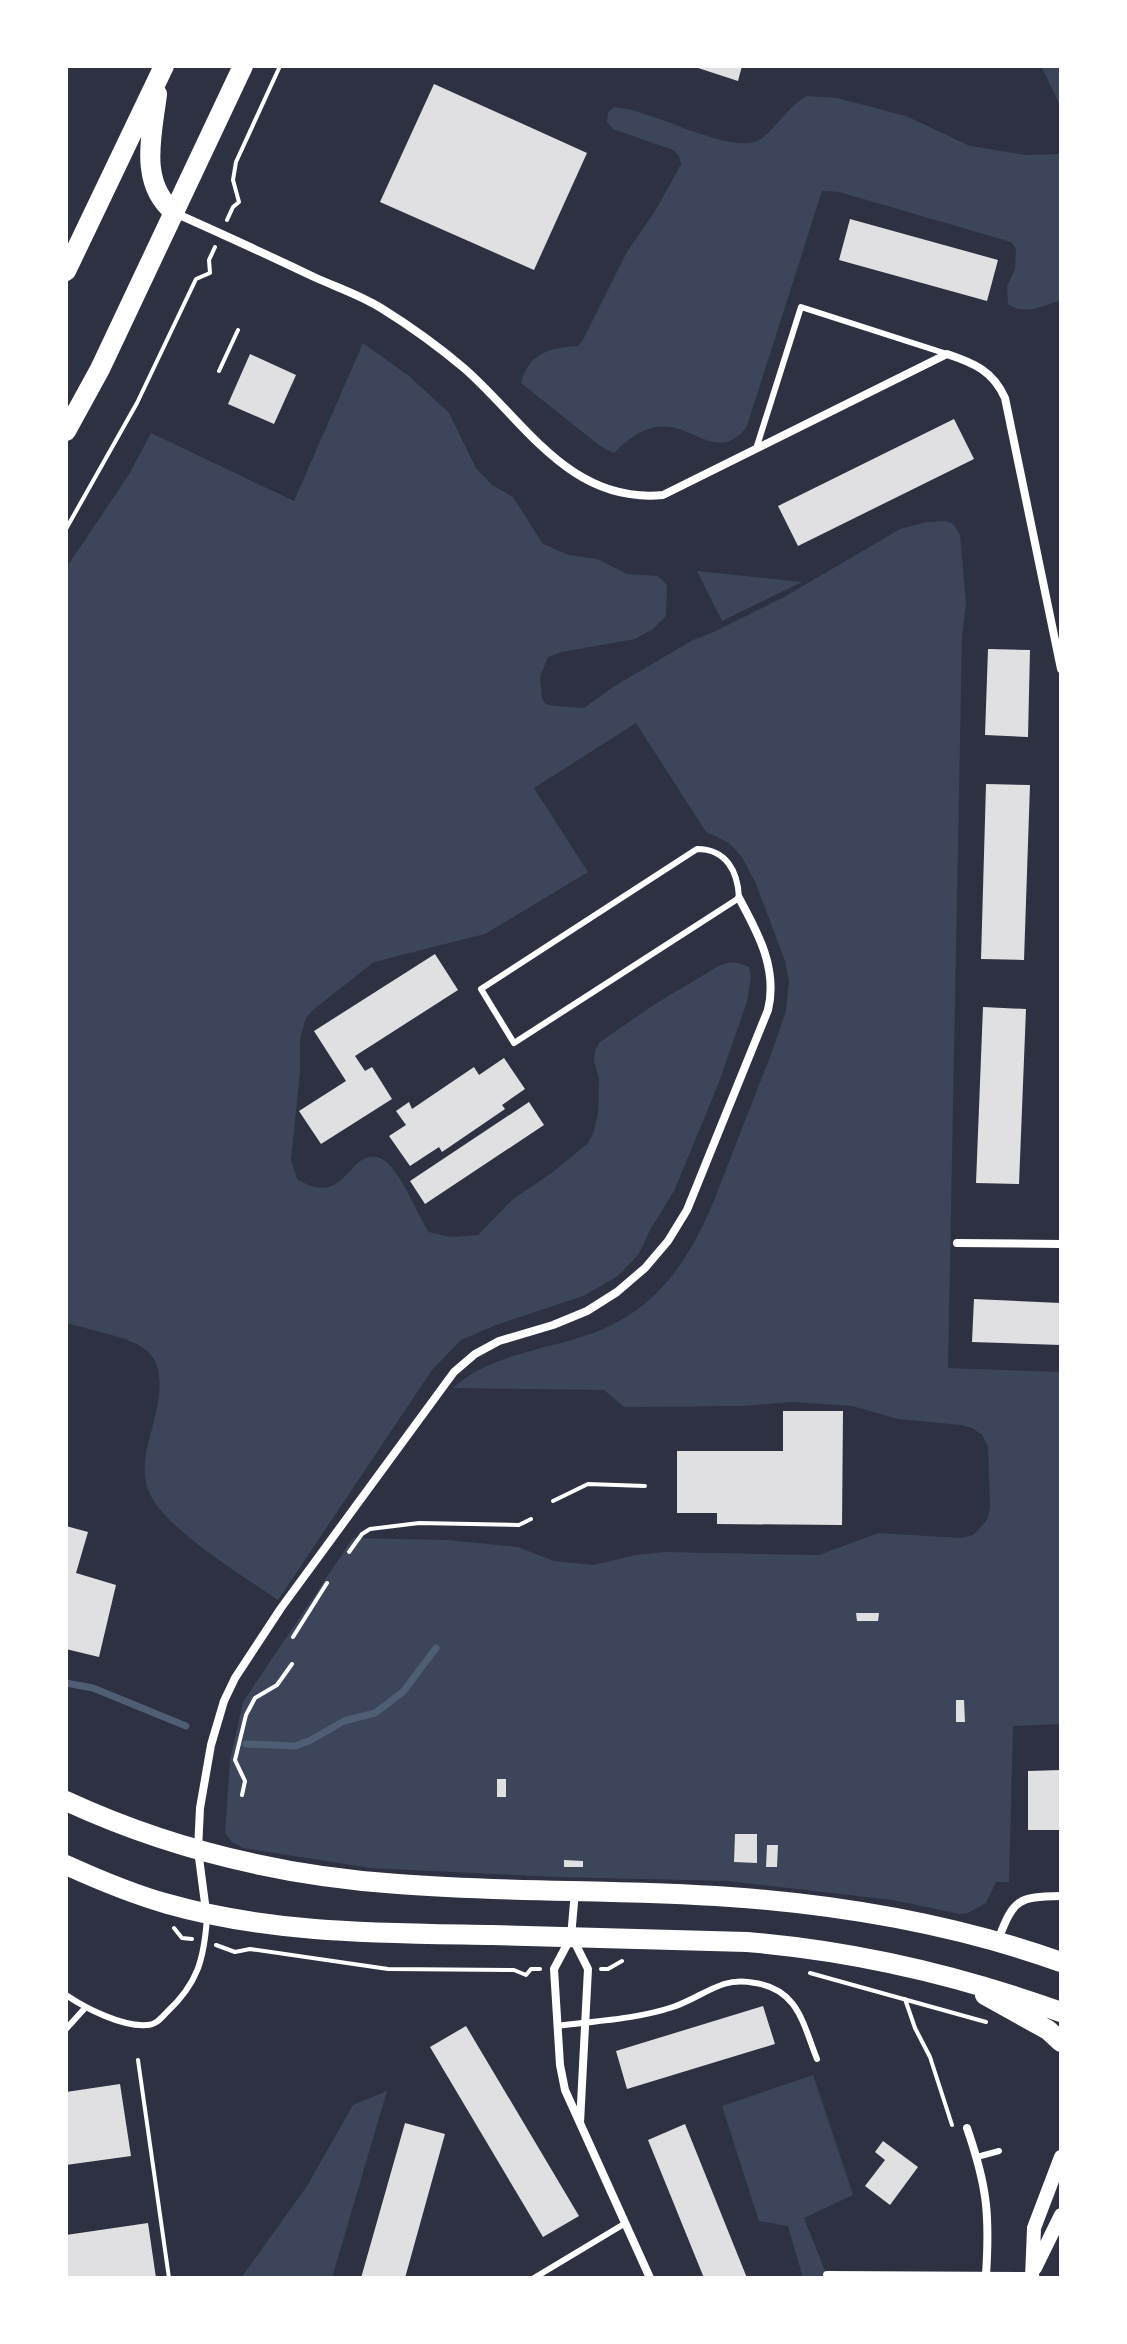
<svg xmlns="http://www.w3.org/2000/svg" width="1127" height="2344" font-family="'Varela Round',sans-serif">
  <style>
    .green { fill: #3c4559 }
    .lines { fill: none; stroke-linecap: round; stroke-linejoin: round }
    .stream { stroke: #4f5d75; stroke-width: 7 }
    .building { fill: #e0e0e3 }
    .path { stroke: #fff; stroke-width: 4 }
    .service { stroke: #fff; stroke-width: 6 }
    .minor { stroke: #fff; stroke-width: 8 }
    .tertiary { stroke: #fff; stroke-width: 14 }
    .primary { stroke: #fff; stroke-width: 20 }
  </style>
  <rect width="100%" height="100%" fill="#2d3142"/>
  <!-- green -->
  <path class="green" d="M 1041,66 L 1061,66 L 1061,107 Z
    M 807,96 L 837,98 L 906,116 L 970,146 L 1025,155 L 1061,154 L 1061,300 C 1044,306 1024,316 1008,304 L 1007,286 L 1015,269 L 1016,249 L 1011,242 L 839,192 L 822,191 L 747,426 C 718,466 693,421 656,427 C 639,430 626,441 614,453 L 600,446 L 521,383 C 528,353 552,347 578,346 L 583,340 L 627,252 L 657,208 L 681,164 L 679,156 L 673,150 L 613,129 L 607,122 L 608,112 L 614,107 C 650,109 729,154 757,141 C 773,134 786,107 807,96 Z
    M 363,343 L 409,376 L 449,413 L 476,468 L 492,485 L 513,497 L 543,544 L 569,555 L 597,559 L 627,574 L 658,576 L 667,585 L 666,616 L 653,629 L 635,639 L 562,652 L 548,657 L 540,677 L 542,699 L 546,704 L 555,706 L 584,708 L 613,687 L 693,640 L 714,632 L 786,596 L 900,529 L 927,522 L 946,521 L 953,524 L 960,535 L 966,604 L 962,637 L 948,1368 L 1061,1372 L 1061,1724 L 1013,1726 L 1009,1882 L 996,1882 L 986,1903 L 968,1913 L 960,1914 L 892,1900 L 728,1881 L 557,1877 L 370,1868 L 243,1848 L 232,1842 L 225,1833 L 230,1760 L 243,1702 L 353,1538 L 448,1540 L 518,1547 L 554,1561 L 593,1565 L 635,1555 L 665,1552 L 819,1555 L 878,1533 L 961,1538 L 973,1535 L 981,1527 L 988,1518 L 990,1507 L 988,1446 L 982,1435 L 972,1428 L 961,1425 L 898,1419 L 852,1406 L 792,1402 L 743,1406 L 624,1407 L 604,1390 L 453,1388 C 493,1351 554,1350 603,1329 C 686,1293 709,1213 739,1136 C 755,1095 772,1054 786,1011 L 789,981 L 785,961 L 756,884 L 742,857 L 729,843 L 706,832 L 636,723 L 534,788 L 588,872 L 485,934 L 374,962 L 313,1010 L 306,1018 L 300,1039 L 300,1073 L 291,1160 L 297,1179 C 346,1209 346,1152 377,1157 C 397,1160 417,1215 429,1232 L 451,1237 L 478,1235 L 513,1199 L 553,1172 L 587,1144 L 593,1134 L 598,1114 L 599,1079 L 594,1061 L 595,1050 L 600,1042 L 655,1004 L 717,967 C 729,961 736,961 749,967 L 751,977 L 747,1002 L 718,1085 L 674,1191 L 650,1230 L 639,1254 L 618,1276 L 583,1296 L 496,1325 L 461,1340 L 432,1370 L 278,1600 C 243,1576 163,1528 148,1490 C 142,1473 145,1453 150,1436 C 177,1341 147,1345 66,1323 L 66,568 L 128,476 L 151,433 L 294,501 Z
    M 697,571 L 802,582 L 722,621 Z
    M 813,2075 L 853,2195 L 804,2218 L 828,2278 L 803,2278 L 788,2226 L 759,2221 L 722,2106 Z
    M 387,2091 L 332,2278 L 241,2278 L 307,2186 L 353,2105 Z"/>
  <g class="lines">
    <!-- stream -->
    <path class="stream" d="M 66,1683 L 93,1688 L 186,1726
      M 246,1744 L 295,1746 L 309,1741 L 344,1721 L 375,1713 L 403,1692 L 436,1648"/>
  </g>
  <!-- building -->
  <path class="building" d="M 692,66 L 742,66 L 738,81 Z
    M 434,84 L 587,153 L 534,270 L 380,202 Z
    M 850,219 L 998,260 L 987,301 L 839,260 Z
    M 250,354 L 296,375 L 274,424 L 228,404 Z
    M 954,419 L 974,459 L 798,546 L 778,506 Z
    M 988,649 L 1030,650 L 1028,737 L 985,735 Z
    M 986,784 L 1030,785 L 1024,960 L 981,959 Z
    M 435,954 L 458,990 L 355,1056 L 365,1071 L 372,1067 L 392,1099 L 321,1144 L 299,1111 L 346,1081 L 314,1031 Z
    M 983,1007 L 1026,1009 L 1019,1184 L 976,1183 Z
    M 504,1058 L 525,1089 L 502,1105 L 505,1109 L 442,1152 L 439,1147 L 410,1166 L 389,1136 L 406,1125 L 396,1111 L 409,1102 L 412,1109 L 474,1067 L 479,1075 Z
    M 529,1102 L 544,1125 L 425,1204 L 410,1181 Z
    M 974,1299 L 1061,1303 L 1061,1345 L 972,1342 Z
    M 783,1411 L 843,1411 L 842,1525 L 717,1524 L 717,1513 L 677,1513 L 677,1451 L 783,1451 Z
    M 66,1526 L 88,1532 L 76,1573 L 116,1585 L 99,1657 L 66,1649 Z
    M 856,1613 L 879,1613 L 878,1621 L 857,1621 Z
    M 956,1700 L 964,1700 L 965,1722 L 956,1722 Z
    M 1061,1770 L 1061,1830 L 1028,1830 L 1028,1771 Z
    M 497,1779 L 506,1779 L 506,1797 L 497,1797 Z
    M 735,1834 L 757,1834 L 757,1863 L 734,1862 Z
    M 767,1845 L 778,1845 L 777,1867 L 766,1867 Z
    M 564,1860 L 583,1861 L 583,1867 L 564,1867 Z
    M 763,2006 L 775,2044 L 627,2089 L 616,2051 Z
    M 466,2026 L 579,2216 L 543,2237 L 430,2047 Z
    M 120,2084 L 131,2156 L 66,2165 L 66,2092 Z
    M 405,2123 L 445,2134 L 405,2278 L 361,2278 Z
    M 685,2124 L 747,2278 L 704,2278 L 648,2140 Z
    M 883,2141 L 918,2167 L 890,2205 L 865,2186 L 885,2160 L 875,2152 Z
    M 148,2223 L 156,2278 L 66,2278 L 66,2235 Z"/>
  <g class="lines">
    <!-- path -->
    <path class="path" d="M 227,220 L 233,207 L 239,202 L 233,180 L 236,162 L 280,66
      M 219,371 L 238,330
      M 66,529 L 137,403 L 196,279 L 210,273 L 209,260 L 215,247
      M 553,1501 L 588,1484 L 645,1486
      M 349,1552 L 362,1534 L 370,1529 L 419,1523 L 519,1525 L 531,1519
      M 293,1637 L 327,1583
      M 242,1795 L 245,1781 L 235,1760 L 246,1715 L 255,1698 L 277,1685 L 292,1664
      M 174,1928 L 182,1938 L 192,1939
      M 216,1945 L 235,1952 L 250,1949 L 388,1969 L 514,1970 L 526,1975 L 531,1969 L 540,1969
      M 601,1969 L 608,1969 L 622,1961
      M 810,1973 L 986,2022
      M 905,1999 L 915,2028 L 930,2057 L 952,2125
      M 138,2060 L 169,2278"/>
    <!-- service -->
    <path class="service" d="M 756,449 L 801,307 L 947,354
      M 697,849 C 726,849 738,871 739,898 L 514,1043 L 481,989 Z
      M 66,1995 C 85,2008 122,2027 147,2025 C 156,2025 161,2018 167,2012 C 198,1983 204,1959 207,1918
      M 557,2026 C 596,2021 637,2019 673,2007 C 691,2001 706,1990 724,1984 C 734,1981 745,1981 755,1983 C 798,1989 803,2024 817,2059
      M 66,2029 L 85,2008
      M 977,2157 L 999,2151
      M 534,2278 L 624,2224"/>
    <!-- minor -->
    <path class="minor" d="M 175,213 C 222,234 268,255 314,277 C 336,287 360,295 381,308 C 410,326 438,346 465,369 C 525,422 570,504 663,495 L 947,354 C 974,363 993,371 1005,398 L 1061,669
      M 957,1243 L 1061,1244
      M 575,1891 L 571,1937 L 554,1969 L 560,2065 L 565,2090 L 650,2278
      M 206,1911 L 198,1850 L 200,1808 L 211,1745 L 224,1701 L 235,1678 L 281,1608 L 454,1372 L 475,1354 L 499,1341 L 553,1325 L 587,1311 L 617,1292 L 645,1268 L 668,1241 L 687,1210 L 768,1010 C 778,969 758,933 739,898
      M 572,1937 L 588,1969 L 580,2123
      M 998,1940 C 1014,1899 1017,1897 1061,1896
      M 967,2128 C 987,2186 990,2214 986,2275
      M 827,2275 L 1032,2276"/>
    <!-- tertiary -->
    <path class="tertiary" d="M 1035,2268 L 1061,2215
      M 1032,2278 L 1034,2228 L 1061,2157"/>
    <!-- primary -->
    <path class="primary" d="M 157,94 C 152,136 138,183 175,213
      M 66,271 L 164,66
      M 66,431 L 100,369 L 243,66
      M 66,1801 C 170,1849 284,1876 398,1884 C 509,1893 619,1889 730,1897 C 843,1905 954,1924 1061,1962
      M 66,1865 C 99,1880 132,1894 168,1904 C 274,1934 383,1933 492,1935 C 577,1937 662,1939 747,1942 C 856,1951 958,1975 1061,2012
      M 985,1995 L 1048,2030 L 1061,2042"/>
  </g>
  <!-- border -->
  <rect width="1127" height="2344" fill="none" stroke="#ffffff" stroke-width="136"/>
</svg>
